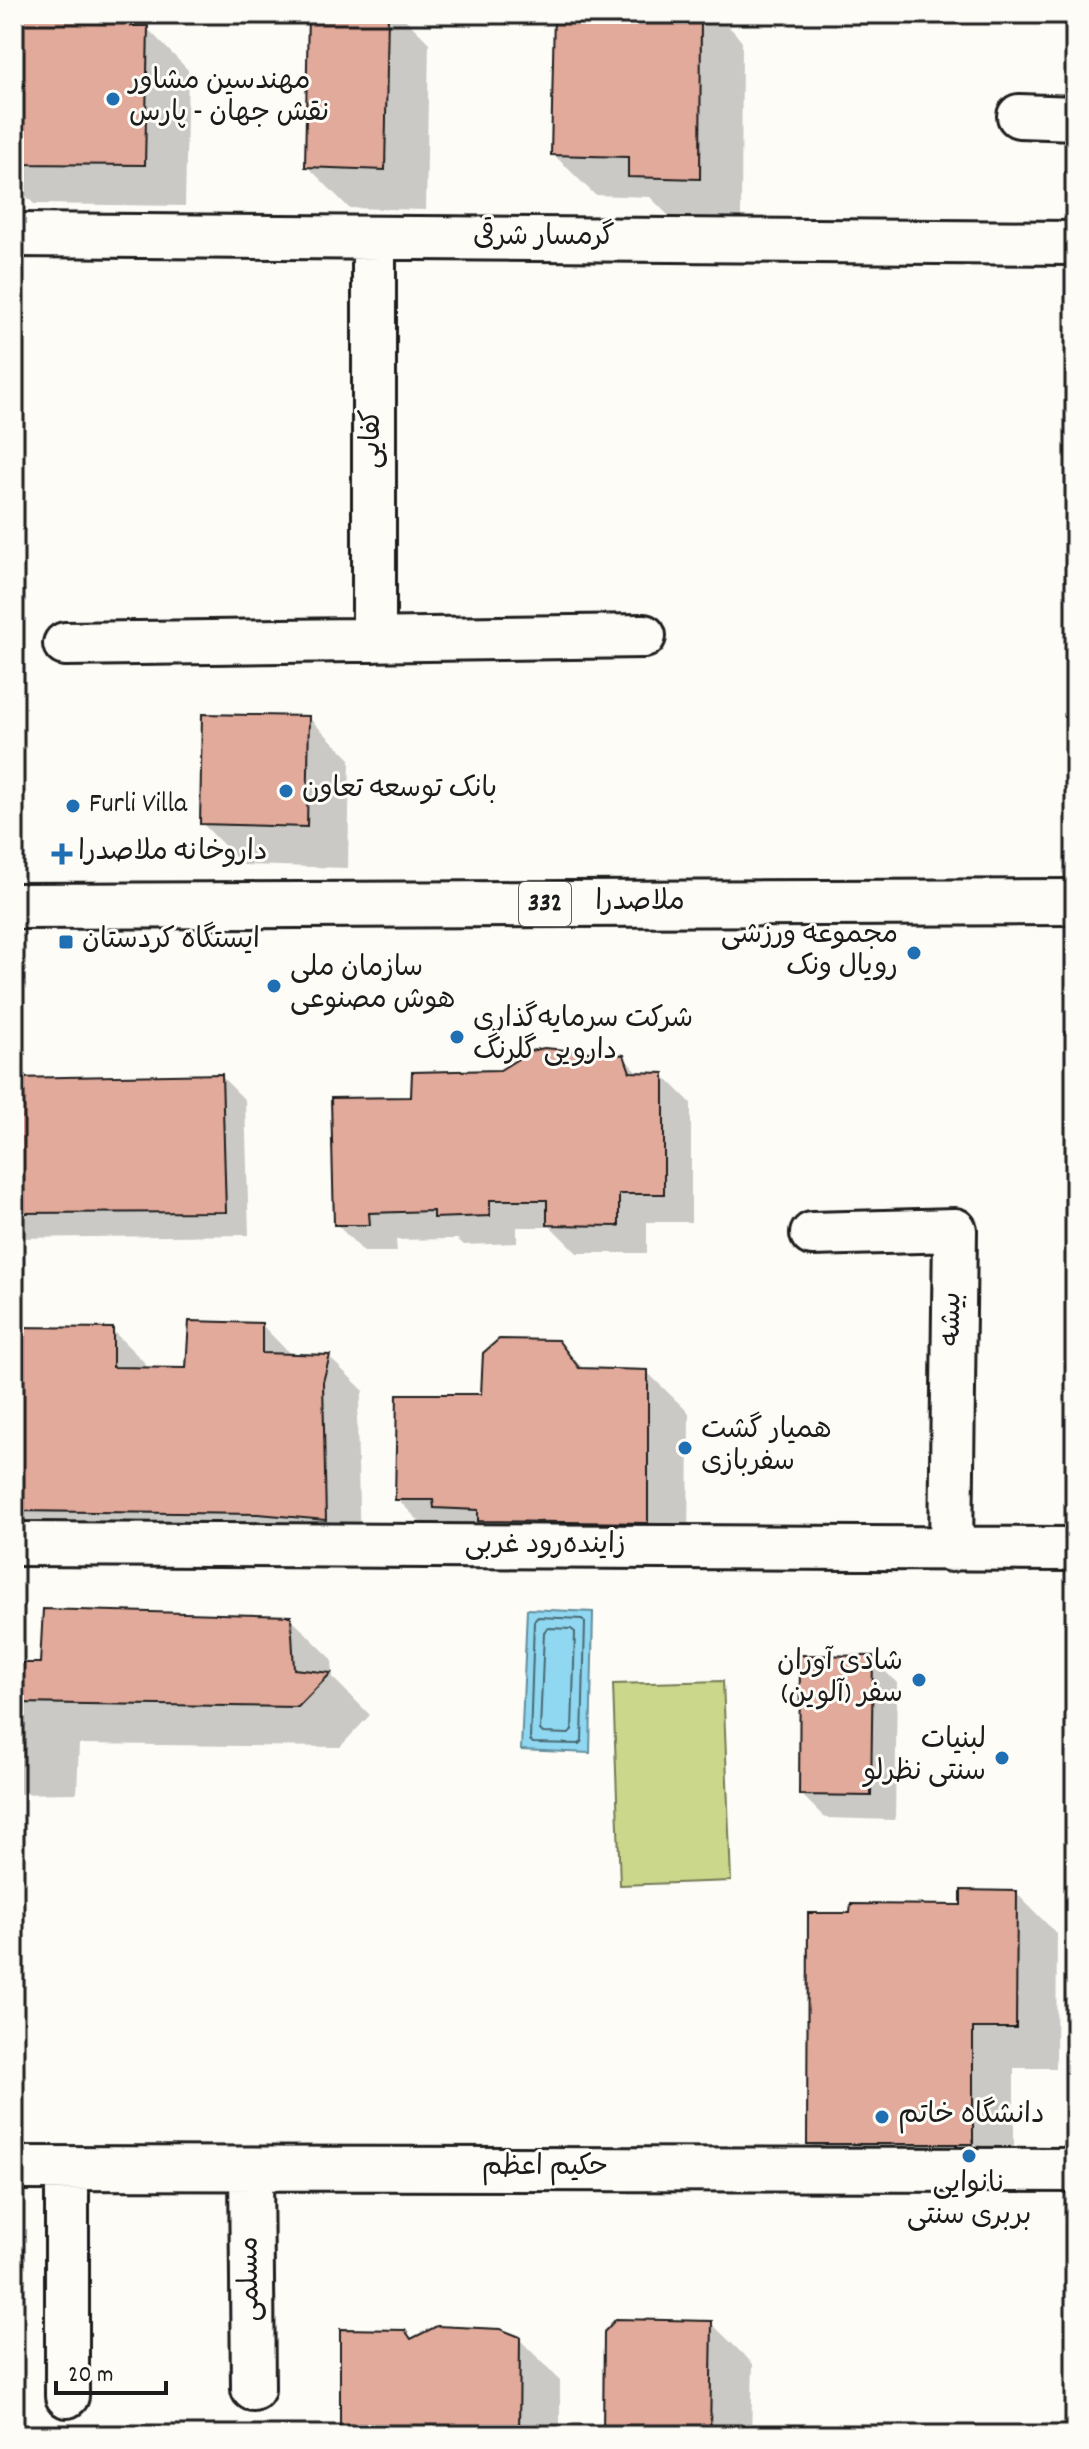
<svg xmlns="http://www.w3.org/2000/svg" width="1089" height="2449" font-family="Dekko,'Playpen Sans Arabic',sans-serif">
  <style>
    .green { fill: #cbd88c; stroke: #747a54; stroke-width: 2 }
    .water { fill: #90d8f1; stroke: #628d9c; stroke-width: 2 }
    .shadow { fill: #0003 }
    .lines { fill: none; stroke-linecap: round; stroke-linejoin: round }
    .shore { stroke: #4a6771; stroke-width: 2 }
    .building { fill: #e2aa9b; stroke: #1c1c1c; stroke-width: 2 }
    .minor-casing { stroke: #1c1c1c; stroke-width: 48 }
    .major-casing { stroke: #1c1c1c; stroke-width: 50 }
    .minor { stroke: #fdfcf7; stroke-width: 42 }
    .major { stroke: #fdfcf7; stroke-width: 44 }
    .poi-dot { fill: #1f6fb2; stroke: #fdfcf7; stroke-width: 3 }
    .labels { text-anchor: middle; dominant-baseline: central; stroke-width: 6; stroke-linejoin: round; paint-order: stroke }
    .shield { fill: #fdfcf7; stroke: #605f5e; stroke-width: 2 }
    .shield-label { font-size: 26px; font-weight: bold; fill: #1c1c1c }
    .poi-label { font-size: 28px; fill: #1c1c1c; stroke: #fdfcf7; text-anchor: start }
    .street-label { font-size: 28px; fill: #1c1c1c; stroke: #fdfcf7 }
  </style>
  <rect width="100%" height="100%" fill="#fdfcf7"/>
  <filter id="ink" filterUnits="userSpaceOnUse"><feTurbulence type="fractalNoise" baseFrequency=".0125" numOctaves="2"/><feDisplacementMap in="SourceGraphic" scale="16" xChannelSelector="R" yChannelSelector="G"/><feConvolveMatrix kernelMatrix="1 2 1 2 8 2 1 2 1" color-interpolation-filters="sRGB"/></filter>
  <g filter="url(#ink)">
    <!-- green -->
    <path class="green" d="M 723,1681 L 731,1881 L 620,1885 L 613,1684 Z"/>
    <!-- water -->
    <path class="water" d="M 527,1609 L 593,1612 L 590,1753 L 521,1750 Z"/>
    <!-- shadow -->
    <path class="shadow" d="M 14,14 L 130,16 L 142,28 L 147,28 L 188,70 L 185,206 L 34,204 L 14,184 Z
      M 310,14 L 400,14 L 429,43 L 426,210 L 349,208 L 307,166 Z
      M 556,14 L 716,14 L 735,33 L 742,42 L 741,219 L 671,218 L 650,197 L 595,195 L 553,154 Z
      M 309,718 L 350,759 L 348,868 L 243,865 L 202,823 Z
      M 623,1057 L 640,1075 L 663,1075 L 691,1103 L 691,1222 L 647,1222 L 647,1253 L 577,1253 L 551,1227 L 517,1227 L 517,1243 L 464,1245 L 457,1239 L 396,1240 L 397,1252 L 364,1252 L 336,1224 L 413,1099 L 500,1072 Z
      M 221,1076 L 245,1100 L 249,1235 L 14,1238 L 14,1080 Z
      M 262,1325 L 292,1356 L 329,1357 L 363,1390 L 357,1417 L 360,1553 L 14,1544 L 14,1329 L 112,1330 L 146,1364 L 146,1370 L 188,1370 Z
      M 557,1342 L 585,1370 L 647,1372 L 689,1413 L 688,1564 L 439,1541 L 397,1499 L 483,1396 Z
      M 290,1618 L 332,1659 L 333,1678 L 370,1715 L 340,1747 L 79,1744 L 77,1793 L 14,1794 L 14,1665 L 42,1665 Z
      M 872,1658 L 897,1683 L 895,1820 L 825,1818 L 801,1794 Z
      M 1016,1893 L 1057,1934 L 1056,2068 L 1014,2068 L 1014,2185 L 851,2184 L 809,2143 L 852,1915 L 963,1907 Z
      M 711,2323 L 753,2364 L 751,2435 L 605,2435 Z
      M 404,2332 L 412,2340 L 518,2338 L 560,2380 L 560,2435 L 342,2435 Z"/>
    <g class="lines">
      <!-- shore -->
      <path class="shore" d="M 538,1617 L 582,1619 L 585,1622 L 582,1741 L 579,1744 L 533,1743 L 530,1740 L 534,1621 Z
        M 548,1628 L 571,1629 L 575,1632 L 572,1730 L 569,1734 L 543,1733 L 540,1730 L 544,1632 Z"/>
    </g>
    <!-- building -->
    <path class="building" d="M 14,14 L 131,14 L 131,26 L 148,26 L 145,165 L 14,164 Z
      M 308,14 L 388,14 L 385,170 L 305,167 Z
      M 554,14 L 701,14 L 700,179 L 628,177 L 628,157 L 551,155 Z
      M 202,714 L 309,716 L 307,827 L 200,824 Z
      M 544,1048 L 624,1055 L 630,1072 L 664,1073 L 664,1194 L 619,1194 L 619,1226 L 547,1225 L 547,1200 L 490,1200 L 490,1216 L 433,1218 L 433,1211 L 369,1213 L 370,1225 L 334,1225 L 331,1098 L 411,1097 L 412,1072 L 500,1070 L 531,1051 Z
      M 222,1074 L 226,1212 L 14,1213 L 14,1078 Z
      M 189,1321 L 262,1323 L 262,1353 L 330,1355 L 323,1382 L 326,1520 L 258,1514 L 14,1511 L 14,1327 L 113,1328 L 113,1367 L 186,1368 Z
      M 499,1339 L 558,1340 L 579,1368 L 648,1370 L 648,1523 L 478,1521 L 478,1510 L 434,1508 L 433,1500 L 395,1500 L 397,1394 L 481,1394 L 483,1353 Z
      M 43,1609 L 291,1616 L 294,1669 L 331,1673 L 298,1707 L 14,1703 L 14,1663 L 40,1663 Z
      M 800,1655 L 873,1656 L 871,1796 L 799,1795 Z
      M 961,1890 L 1017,1891 L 1016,2028 L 973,2028 L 973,2144 L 807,2144 L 808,1913 L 850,1913 L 851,1904 L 961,1905 Z
      M 616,2319 L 712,2321 L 710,2435 L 603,2435 L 604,2332 Z
      M 437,2326 L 500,2329 L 520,2337 L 519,2435 L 340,2435 L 340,2329 L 405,2330 L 411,2339 Z"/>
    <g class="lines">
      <defs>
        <path id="minor" d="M 1019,116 L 1075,118
          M 14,235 L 1075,243
          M 374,640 L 374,238
          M 65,644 L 644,636
          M 812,1234 L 955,1230 L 951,1550
          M 14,1544 L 1075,1549
          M 14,2168 L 1075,2170
          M 67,2169 L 67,2396
          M 251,2169 L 253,2389"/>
        <path id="major" d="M 14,906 L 1075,902"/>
      </defs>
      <!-- minor casing -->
      <use href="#minor" class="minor-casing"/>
      <!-- major casing -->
      <use href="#major" class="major-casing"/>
      <!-- minor -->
      <use href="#minor" class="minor"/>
      <!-- major -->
      <use href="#major" class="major"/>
    </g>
  </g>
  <!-- markers -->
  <g class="poi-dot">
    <circle cx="113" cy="99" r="8"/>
    <circle cx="286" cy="791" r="8"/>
    <circle cx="73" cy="806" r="8"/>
    <path d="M58 842h8v8h8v8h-8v8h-8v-8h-8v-8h8z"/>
    <rect x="58" y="934" width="16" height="16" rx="4"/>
    <circle cx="914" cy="953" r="8"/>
    <circle cx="274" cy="986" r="8"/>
    <circle cx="457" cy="1037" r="8"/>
    <circle cx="685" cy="1448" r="8"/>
    <circle cx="919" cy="1680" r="8"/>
    <circle cx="1002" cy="1758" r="8"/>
    <circle cx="882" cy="2117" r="8"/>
    <circle cx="969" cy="2156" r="8"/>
  </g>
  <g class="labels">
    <!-- shield labels -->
    <rect class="shield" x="519" y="882" width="52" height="44" rx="6"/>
    <g class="shield-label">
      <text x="545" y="904">332</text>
    </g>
    <!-- poi labels -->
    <g class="poi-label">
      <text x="129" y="83">مهندسین مشاور<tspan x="129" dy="32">نقش جهان - پارس</tspan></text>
      <text x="302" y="791">بانک توسعه تعاون</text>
      <text x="89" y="806">Furli Villa</text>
      <text x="78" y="854">داروخانه ملاصدرا</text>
      <text x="898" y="937" text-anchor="end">مجموعه ورزشی<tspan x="898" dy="32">رویال ونک</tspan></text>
      <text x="82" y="942">ایستگاه کردستان</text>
      <text x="290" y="970">سازمان ملی<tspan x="290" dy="32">هوش مصنوعی</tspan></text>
      <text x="473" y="1021">شرکت سرمایه‌گذاری<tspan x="473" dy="32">دارویی گلرنگ</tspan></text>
      <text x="701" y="1432">همیار گشت<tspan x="701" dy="32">سفربازی</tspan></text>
      <text x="903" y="1664" text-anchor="end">شادی آوران<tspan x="903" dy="32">سفر (آلوین)</tspan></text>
      <text x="986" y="1742" text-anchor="end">لبنیات<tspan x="986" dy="32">سنتی نظرلو</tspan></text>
      <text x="898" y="2117">دانشگاه خاتم</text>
      <text x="969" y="2186" text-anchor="middle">نانوایی<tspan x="969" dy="32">بربری سنتی</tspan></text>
    </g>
    <!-- street labels -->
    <g class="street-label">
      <text x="544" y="239">گرمسار شرقی</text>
      <text transform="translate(374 439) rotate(-90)">کفایی</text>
      <text x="640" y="904">ملاصدرا</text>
      <text transform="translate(954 1319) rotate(-89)">بیشه</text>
      <text x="545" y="1547">زاینده‌رود غربی</text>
      <text x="545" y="2169">حکیم اعظم</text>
      <text transform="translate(252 2279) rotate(-91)">مسلمی</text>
    </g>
  </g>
  <!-- margin -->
  <rect width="1089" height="2449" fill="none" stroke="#fdfcf7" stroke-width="48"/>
  <rect x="24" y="24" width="1041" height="2401" fill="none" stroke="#1c1c1c" stroke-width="3" filter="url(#ink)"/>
  <!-- scale -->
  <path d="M56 2381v12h110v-12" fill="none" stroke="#1c1c1c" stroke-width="4"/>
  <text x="68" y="2381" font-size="24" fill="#1c1c1c" stroke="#fdfcf7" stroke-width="6" paint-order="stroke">20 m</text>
</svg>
